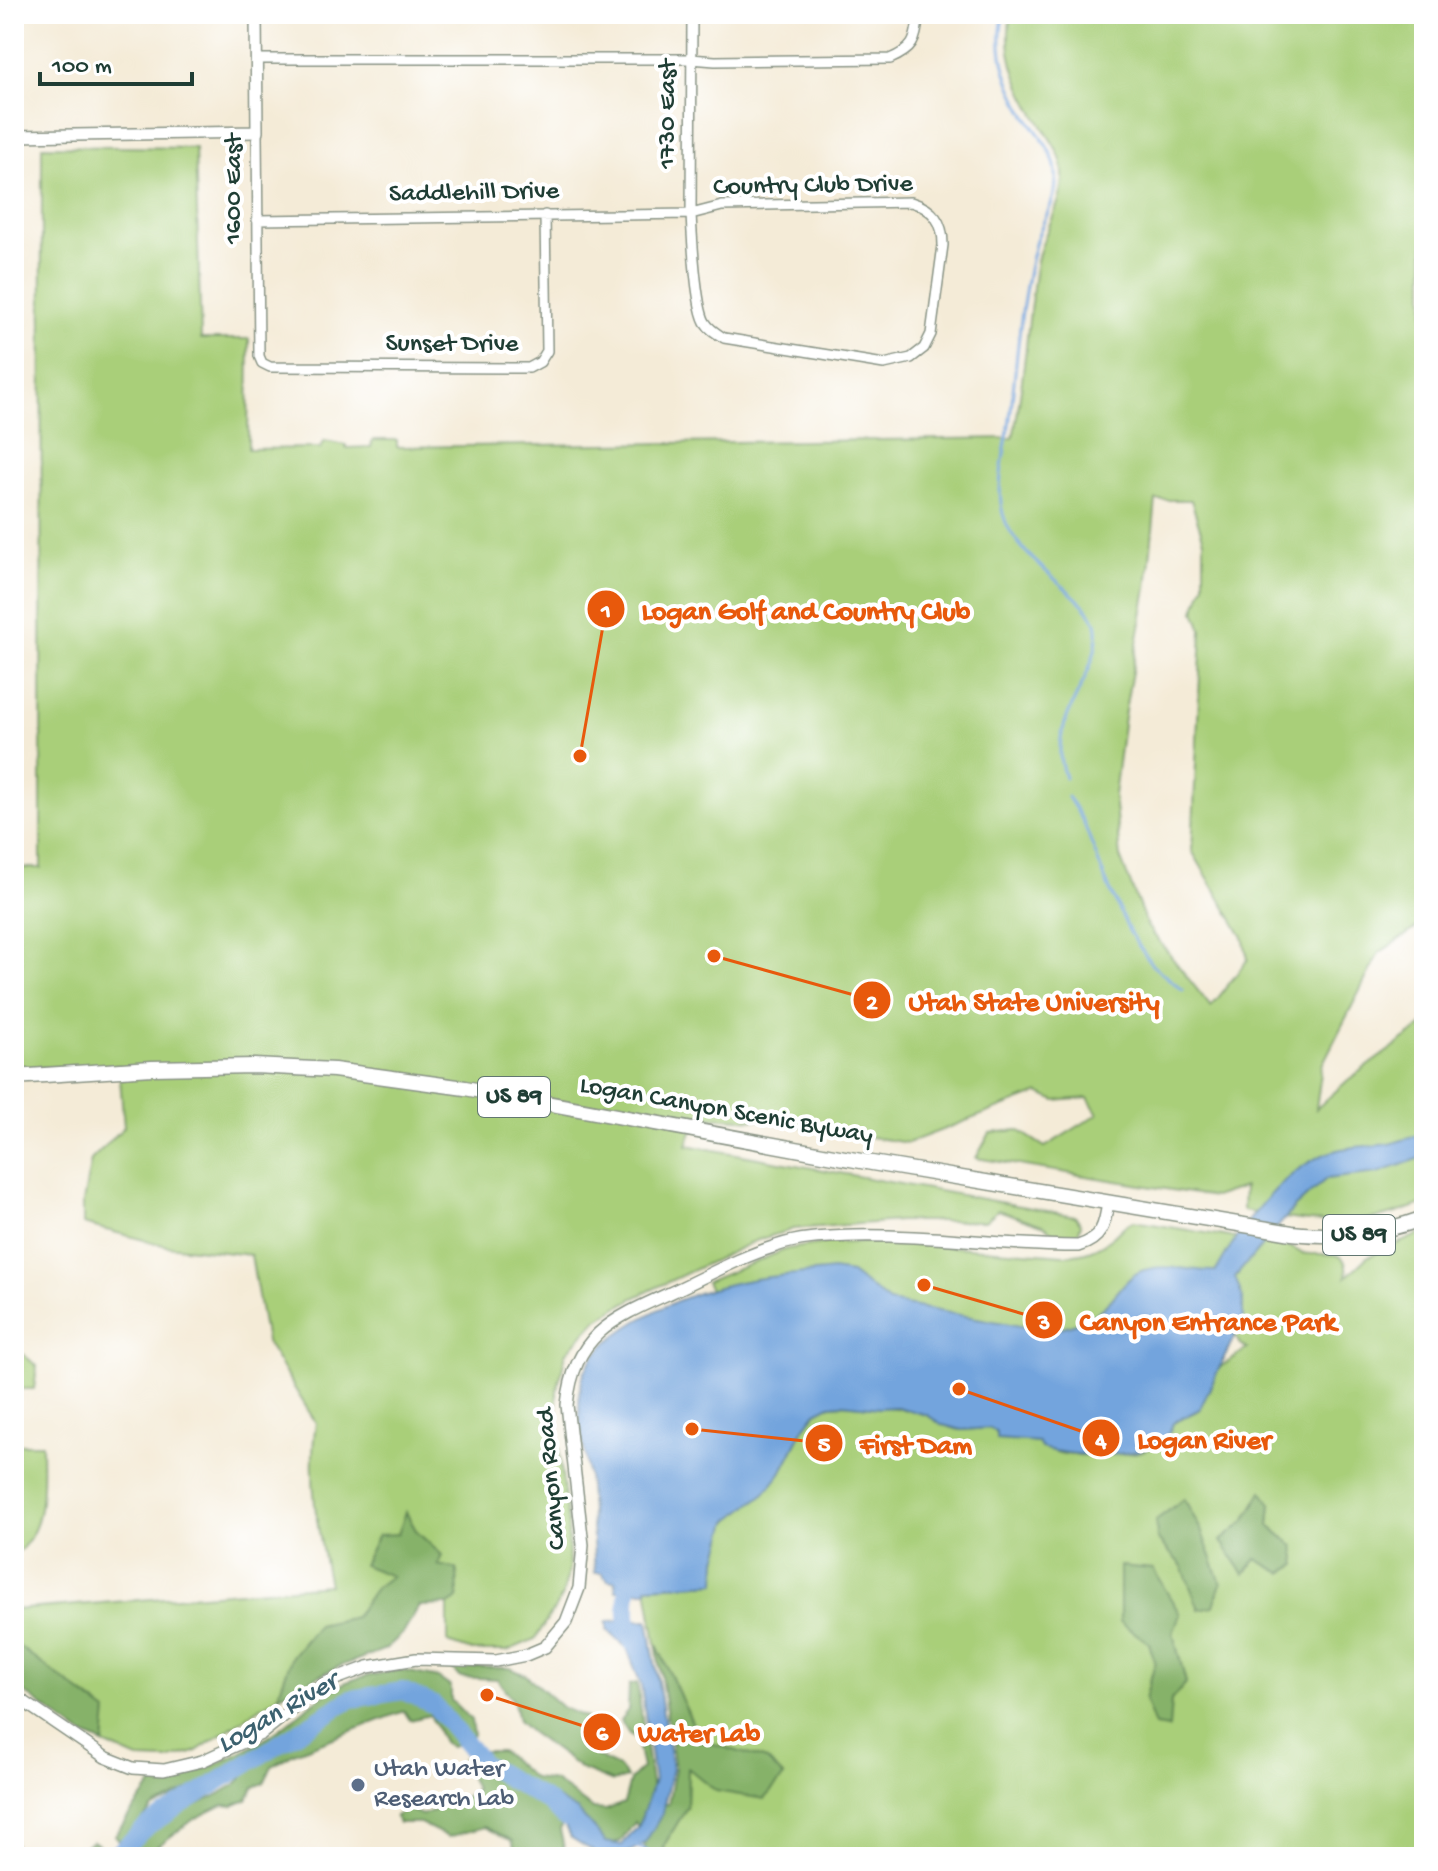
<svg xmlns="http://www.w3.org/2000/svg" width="1438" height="1871" font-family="'Gochi Hand',sans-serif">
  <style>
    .green { fill: #a9cf79; stroke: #648656; stroke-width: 2; fill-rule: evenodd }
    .forest { fill: #86b269; stroke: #52784e; stroke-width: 2 }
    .water { fill: #73a4dd; stroke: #497088; stroke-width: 2 }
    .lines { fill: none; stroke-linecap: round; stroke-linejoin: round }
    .stream { stroke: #73a4dd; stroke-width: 3 }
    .river { stroke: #73a4dd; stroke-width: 18 }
    .minor-casing { stroke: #8a9486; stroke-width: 12 }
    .tertiary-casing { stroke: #8a9486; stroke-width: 14 }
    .primary-casing { stroke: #8a9486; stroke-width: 17 }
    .minor { stroke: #fff; stroke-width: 9 }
    .tertiary { stroke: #fff; stroke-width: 11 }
    .primary { stroke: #fff; stroke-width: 14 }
    .service-dot { fill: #5c6f8a; stroke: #fff; stroke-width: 3 }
    .labels { text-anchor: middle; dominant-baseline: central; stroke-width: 8; stroke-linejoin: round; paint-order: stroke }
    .shield { fill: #fff; stroke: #627771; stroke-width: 2 }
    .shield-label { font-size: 24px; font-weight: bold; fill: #1f3d34 }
    .street-label { font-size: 26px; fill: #1f3d34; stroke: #fff }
    .service-label { font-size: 26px; fill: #4e5e75; stroke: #fff; text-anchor: start }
    .water-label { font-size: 28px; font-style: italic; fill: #3c616f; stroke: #fff }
    .leader { fill: none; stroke: #e8590c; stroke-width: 3 }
    .callout-dot { fill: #e8590c; stroke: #fff; stroke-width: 3 }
    .mark-label { font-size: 24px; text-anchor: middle; font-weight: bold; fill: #fff }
    .callout-label { font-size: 28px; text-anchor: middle; font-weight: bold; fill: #e8590c; stroke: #fff; stroke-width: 8; stroke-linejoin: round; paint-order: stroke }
  </style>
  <rect width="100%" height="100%" fill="#fff"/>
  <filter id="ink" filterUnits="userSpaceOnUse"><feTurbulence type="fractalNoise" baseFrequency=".0125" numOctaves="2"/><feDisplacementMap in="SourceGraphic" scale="16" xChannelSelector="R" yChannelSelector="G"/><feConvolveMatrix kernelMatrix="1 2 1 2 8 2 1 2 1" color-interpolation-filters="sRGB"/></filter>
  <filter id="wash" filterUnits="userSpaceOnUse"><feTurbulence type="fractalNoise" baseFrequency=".006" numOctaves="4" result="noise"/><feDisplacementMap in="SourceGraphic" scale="32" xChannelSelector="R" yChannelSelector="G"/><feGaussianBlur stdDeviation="1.8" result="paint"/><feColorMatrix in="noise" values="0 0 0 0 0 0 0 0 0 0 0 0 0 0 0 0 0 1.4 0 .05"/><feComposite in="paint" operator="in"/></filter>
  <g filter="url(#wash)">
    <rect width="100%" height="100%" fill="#f4ebd7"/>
    <!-- green -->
    <path class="green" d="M 1011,14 L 1424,14 L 1424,923 L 1379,953 L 1322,1065 L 1316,1109 L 1348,1080 L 1424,1025 L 1424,1203 C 1359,1231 1310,1223 1243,1211 L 1244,1187 L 1214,1197 L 976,1158 L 990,1133 L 1018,1130 L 1045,1147 L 1098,1114 L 1088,1098 L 1055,1101 L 1039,1093 L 908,1143 L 763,1120 L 698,1117 L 687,1145 L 1075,1216 L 1081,1224 L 1078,1234 L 1058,1237 L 1045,1226 L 998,1210 L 985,1221 L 899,1221 L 793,1229 L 755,1241 L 634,1298 L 597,1319 L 566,1353 L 557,1390 L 557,1431 L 568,1525 L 569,1570 L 562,1597 L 535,1639 L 507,1651 L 472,1651 L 448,1643 L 448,1605 L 458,1598 L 437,1565 L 441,1556 C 394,1574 385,1574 356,1617 L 318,1625 L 292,1656 L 278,1696 L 195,1752 L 168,1760 L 138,1759 L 104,1744 L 106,1712 L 14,1643 L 14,1610 L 329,1585 C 318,1531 307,1478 316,1423 L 266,1342 L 251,1255 L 167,1246 L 83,1224 L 83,1202 L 91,1160 L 124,1127 L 119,1066 L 14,1068 L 14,868 L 41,868 L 42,146 L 195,148 L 201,339 L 249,339 L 248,449 L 321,448 L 324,441 L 346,445 L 346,448 L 371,447 L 373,440 L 397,440 L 397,447 L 1013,438 C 1025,380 1027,319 1037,261 C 1043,231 1064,204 1063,173 C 1062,155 1053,143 1044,129 C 1022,94 1002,57 1011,14 ZM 1156,500 L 1191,500 L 1204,541 L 1204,585 L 1195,611 L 1202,630 L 1192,851 L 1243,937 L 1248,959 L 1211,1007 L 1147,926 L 1120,857 L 1114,795 L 1124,716 L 1147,588 Z
      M 1134,1221 L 1290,1247 C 1292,1247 1301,1253 1302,1253 C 1321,1258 1350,1243 1346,1277 L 1367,1257 L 1424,1232 L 1424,1273 L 1421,1289 L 1424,1294 L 1424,1857 L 1326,1857 L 1317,1852 L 1319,1857 L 669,1857 L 663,1847 L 687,1807 L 688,1768 L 766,1760 L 700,1740 L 656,1643 L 647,1587 L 715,1583 C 716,1567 719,1531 730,1519 C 744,1502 765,1491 779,1474 C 796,1453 799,1417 827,1406 C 842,1401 907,1408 923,1414 C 937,1418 946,1428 961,1430 C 971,1431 983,1426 991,1429 C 1009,1435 1018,1439 1037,1442 C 1045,1444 1051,1450 1059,1453 C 1073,1457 1129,1455 1143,1451 C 1154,1448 1170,1433 1173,1423 L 1200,1409 L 1216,1370 L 1247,1349 L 1239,1343 L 1233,1329 L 1069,1338 L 712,1294 L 706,1282 L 787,1249 L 826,1243 L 887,1242 L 1064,1255 C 1084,1254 1097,1250 1113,1237 C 1121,1230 1124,1224 1134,1221 ZM 1271,1504 L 1269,1525 L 1294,1546 L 1256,1559 L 1245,1573 L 1221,1541 L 1244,1522 ZM 1173,1633 L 1186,1683 L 1171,1700 L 1168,1728 L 1145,1700 L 1155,1663 L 1149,1642 Z
      M 14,1347 L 37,1366 L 34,1389 L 14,1389 Z
      M 14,1444 L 42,1444 C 42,1479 48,1532 14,1555 Z"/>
    <!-- forest -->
    <path class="forest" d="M 1262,1491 L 1271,1504 L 1269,1525 L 1294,1546 L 1297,1565 L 1282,1573 L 1256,1559 L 1244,1574 L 1221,1541 L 1244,1522 Z
      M 1184,1499 L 1201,1530 L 1221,1583 L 1214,1606 L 1199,1609 L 1182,1566 L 1157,1539 L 1156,1520 Z
      M 406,1512 L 417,1532 L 442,1555 L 438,1565 L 457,1569 L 458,1599 L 448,1605 L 419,1606 L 404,1632 L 386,1649 L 333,1669 L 278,1696 L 292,1656 L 318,1625 L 355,1617 L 375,1588 L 391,1576 L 363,1565 L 378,1535 L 398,1534 Z
      M 1120,1566 L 1153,1569 L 1180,1614 L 1173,1633 L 1186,1683 L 1171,1700 L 1169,1728 L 1155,1726 L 1145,1700 L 1155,1663 L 1149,1643 L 1120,1622 Z
      M 14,1643 L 107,1712 L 104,1744 L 81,1734 L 14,1685 Z
      M 656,1643 L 700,1740 L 767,1760 L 784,1777 L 764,1799 L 716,1791 L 688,1768 L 687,1807 L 663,1847 L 669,1857 L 648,1857 L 640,1830 L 635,1822 L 621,1841 L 605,1845 L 566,1812 L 560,1830 L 566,1857 L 515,1857 L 513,1841 L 485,1827 L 448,1837 L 420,1823 L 399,1823 L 395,1816 L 408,1809 L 422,1815 L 472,1794 L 475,1789 L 462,1759 L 483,1751 L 501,1751 L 533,1778 L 554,1781 L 593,1809 L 606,1810 L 624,1803 L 630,1780 L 642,1768 L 636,1738 L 629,1734 L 620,1720 L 628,1710 L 629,1685 L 637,1683 L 654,1805 L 668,1804 L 675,1769 Z
      M 450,1666 L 510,1668 L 526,1675 L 563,1708 L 591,1720 L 594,1730 L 593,1754 L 619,1768 L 627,1778 L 613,1782 L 583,1770 L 530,1732 L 518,1721 L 514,1702 L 497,1679 L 459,1677 Z
      M 401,1670 L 438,1678 L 451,1687 L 451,1700 L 471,1720 L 473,1735 L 451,1747 L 443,1742 L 430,1715 L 410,1720 L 404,1711 L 294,1753 L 272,1766 L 264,1783 L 254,1787 L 247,1800 L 233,1806 L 223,1805 L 194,1819 L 154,1849 L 139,1857 L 133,1853 L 132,1846 C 160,1814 199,1808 233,1786 C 242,1781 246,1770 254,1764 C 274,1751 294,1743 311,1727 L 307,1722 L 245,1762 L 153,1808 L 125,1838 L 119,1840 L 115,1835 L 154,1782 C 194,1777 246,1753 280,1729 C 302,1713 325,1689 352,1680 C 367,1675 385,1673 401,1670 Z
      M 14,1838 L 16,1850 L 27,1855 L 45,1850 L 72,1853 L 93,1841 L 106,1850 L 107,1855 L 14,1857 Z"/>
    <!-- water -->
    <path class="water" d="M 1424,1133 L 1424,1157 L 1378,1173 L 1326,1179 L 1294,1208 L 1235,1277 L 1243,1299 L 1243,1318 L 1200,1409 L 1173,1423 C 1163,1464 1071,1457 1041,1448 L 1038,1442 L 996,1439 L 996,1432 L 990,1428 L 962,1430 L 942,1425 L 927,1415 L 897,1407 L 879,1408 L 842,1404 L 830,1405 L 816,1412 L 804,1428 L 781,1473 L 765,1493 L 728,1521 L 717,1559 L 716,1583 L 647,1587 L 647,1591 L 616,1591 L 615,1581 L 608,1580 L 602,1573 L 595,1573 C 593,1541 591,1508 588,1476 C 585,1443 574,1413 582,1380 C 593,1334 676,1298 718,1287 C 755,1277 795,1274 833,1270 L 851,1273 L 889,1302 L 1043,1330 C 1068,1328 1092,1320 1110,1301 C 1120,1290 1127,1277 1141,1271 C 1166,1262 1190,1272 1216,1271 C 1239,1229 1286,1164 1334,1151 C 1352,1145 1370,1147 1389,1144 C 1400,1141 1412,1137 1424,1133 Z
      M 648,1620 L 672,1768 L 662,1814 L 645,1843 L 620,1857 L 601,1856 L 570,1837 L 563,1822 L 535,1786 L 578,1811 L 606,1842 L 622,1845 L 639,1825 L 654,1780 L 641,1685 L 627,1648 L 607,1630 L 607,1621 Z"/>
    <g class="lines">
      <!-- stream -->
      <path class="stream" d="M 1004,14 C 993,54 1011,95 1034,127 C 1046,144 1058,160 1056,182 C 1055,204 1041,223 1035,244 C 1020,301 1017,361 1010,418 C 1006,450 995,482 1003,514 C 1015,562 1095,599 1097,628 C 1100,672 1058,710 1060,754 C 1060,762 1063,771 1065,778
        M 1068,797 L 1083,821 L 1105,879 L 1130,933 L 1152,965 L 1183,990
        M 635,1846 L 647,1851 L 651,1857"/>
      <!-- river -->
      <path class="river" d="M 632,1566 C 627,1592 623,1618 633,1643
        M 114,1857 L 147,1826 L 351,1699 L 403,1691 L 434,1705 L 482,1763 L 547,1801 L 565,1818"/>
    </g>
  </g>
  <g filter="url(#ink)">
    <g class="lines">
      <defs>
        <path id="minor" d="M 257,59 L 691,59 L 715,61 L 890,59 C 916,48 915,40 919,14
          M 257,132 L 259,356 L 262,363 L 270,367 L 529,368 L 540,362 L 547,351 L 545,215
          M 257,220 L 691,214 L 722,206 L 911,202 C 934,209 943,222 943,245 L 931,334 L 924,348 L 911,358 L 884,364 L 724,338 C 716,333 710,330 705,322 C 696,306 692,235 691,214 L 692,14"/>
        <path id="tertiary" d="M 14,136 L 257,132 L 256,14
          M 14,1695 L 105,1757 L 133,1768 L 164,1770 L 202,1761 L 261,1734 L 325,1683 L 368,1667 L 416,1659 L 496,1661 L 526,1655 L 545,1647 L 566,1622 L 579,1588 L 583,1545 L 567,1405 C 574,1335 612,1319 670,1293 C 705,1277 740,1257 776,1246 C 801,1237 828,1237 854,1236 C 929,1234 1003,1246 1078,1246 C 1102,1239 1105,1225 1108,1202"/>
        <path id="primary" d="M 14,1077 L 152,1068 L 254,1066 L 334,1070 L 465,1088 L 872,1163 L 1292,1233 C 1342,1238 1377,1235 1424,1218"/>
      </defs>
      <!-- minor casing -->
      <use href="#minor" class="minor-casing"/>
      <!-- tertiary casing -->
      <use href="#tertiary" class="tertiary-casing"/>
      <!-- primary casing -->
      <use href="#primary" class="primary-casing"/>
      <!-- minor -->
      <use href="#minor" class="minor"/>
      <!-- tertiary -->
      <use href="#tertiary" class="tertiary"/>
      <!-- primary -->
      <use href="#primary" class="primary"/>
    </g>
  </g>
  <!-- markers -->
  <circle class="service-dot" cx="358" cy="1785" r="8"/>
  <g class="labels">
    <!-- shield labels -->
    <g class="shield">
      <rect x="478" y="1077" width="72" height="40" rx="6"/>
      <rect x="1323" y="1215" width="72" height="40" rx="6"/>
    </g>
    <g class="shield-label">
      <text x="514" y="1097">US 89</text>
      <text x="1359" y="1235">US 89</text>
    </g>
    <!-- street labels -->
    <g class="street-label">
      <text transform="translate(669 114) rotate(-90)">1730 East</text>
      <text transform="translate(813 187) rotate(-1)">Country Club Drive</text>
      <text transform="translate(235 189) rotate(-90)">1600 East</text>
      <text transform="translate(474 194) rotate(-1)">Saddlehill Drive</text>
      <text x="452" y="345">Sunset Drive</text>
      <text transform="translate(726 1112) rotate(10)">Logan Canyon Scenic Byway</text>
      <text transform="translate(553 1479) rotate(-95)">Canyon Road</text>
    </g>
    <!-- service labels -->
    <g class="service-label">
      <text x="374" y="1770">Utah Water<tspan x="374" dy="30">Research Lab</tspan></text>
    </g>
    <!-- water labels -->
    <g class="water-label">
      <text transform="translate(278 1714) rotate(-30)">Logan River</text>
    </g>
  </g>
  <!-- callouts -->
  <path class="leader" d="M580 756L606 609M714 956L872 1000M924 1285L1044 1320M959 1389L1101 1438M692 1429L824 1443M487 1695L602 1732"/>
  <g class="callout-dot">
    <circle cx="580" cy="756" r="8"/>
    <circle cx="714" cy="956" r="8"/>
    <circle cx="924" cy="1285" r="8"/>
    <circle cx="959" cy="1389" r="8"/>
    <circle cx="692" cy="1429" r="8"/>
    <circle cx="487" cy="1695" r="8"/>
    <circle cx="606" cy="609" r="20"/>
    <circle cx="872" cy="1000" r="20"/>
    <circle cx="1044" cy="1320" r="20"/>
    <circle cx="1101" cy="1438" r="20"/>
    <circle cx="824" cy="1443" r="20"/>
    <circle cx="602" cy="1732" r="20"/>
  </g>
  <g class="mark-label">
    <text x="606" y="617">1</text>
    <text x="872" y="1009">2</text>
    <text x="1044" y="1329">3</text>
    <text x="1101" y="1447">4</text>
    <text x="824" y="1451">5</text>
    <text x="602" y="1740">6</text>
  </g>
  <g class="callout-label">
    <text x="806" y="619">Logan Golf and Country Club</text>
    <text x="1034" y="1010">Utah State University</text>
    <text x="1208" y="1330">Canyon Entrance Park</text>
    <text x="1204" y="1448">Logan River</text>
    <text x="916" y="1453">First Dam</text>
    <text x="699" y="1741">Water Lab</text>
  </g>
  <!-- margin -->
  <rect width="1438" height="1871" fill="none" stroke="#fff" stroke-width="48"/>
  <!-- scale -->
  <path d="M40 72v12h152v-12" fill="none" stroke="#1f3d34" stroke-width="4"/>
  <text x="52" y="72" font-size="24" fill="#1f3d34" stroke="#ffffff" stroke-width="6" paint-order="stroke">100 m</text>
</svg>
